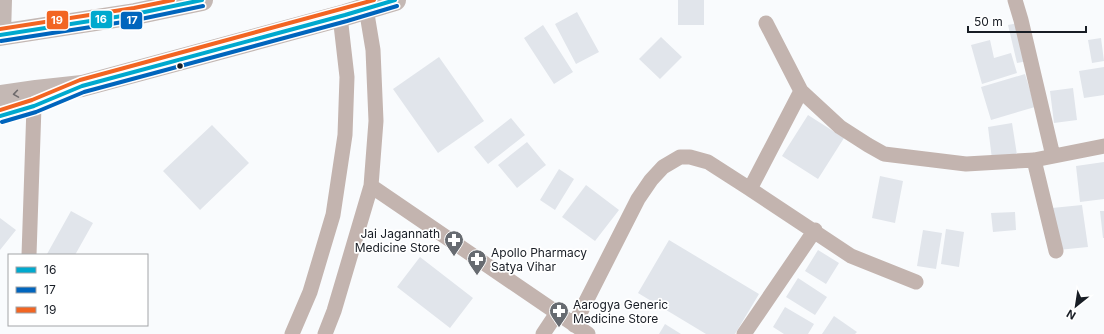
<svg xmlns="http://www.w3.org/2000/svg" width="1104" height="334" font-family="Inter,sans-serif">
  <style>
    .building { fill: #e1e5eb }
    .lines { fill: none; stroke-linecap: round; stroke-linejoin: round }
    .minor { stroke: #c3b4af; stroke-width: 15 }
    .tertiary { stroke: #c3b4af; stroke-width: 18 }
    .trunk { stroke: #c4b8b4; stroke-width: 22 }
    .bus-1-casing { stroke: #fff; stroke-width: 7 }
    .bus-2-casing { stroke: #fff; stroke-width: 7 }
    .bus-3-casing { stroke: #fff; stroke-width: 7 }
    .bus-1 { stroke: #00a9ce; stroke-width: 4 }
    .bus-2 { stroke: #0065bd; stroke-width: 4 }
    .bus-3 { stroke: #f26522; stroke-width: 4 }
    .oneway { stroke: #6e6a6c }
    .bus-dot { fill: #181d25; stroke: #fff; stroke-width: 1.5 }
    .labels { text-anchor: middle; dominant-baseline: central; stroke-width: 3.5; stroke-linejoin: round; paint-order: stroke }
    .poi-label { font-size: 12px; fill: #181d25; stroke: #fff; text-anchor: start }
    .line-badge { stroke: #fff; stroke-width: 1.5 }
    .badge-label { font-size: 11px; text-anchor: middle; font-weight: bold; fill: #fff }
  </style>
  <rect width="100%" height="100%" fill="#f9fbfd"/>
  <!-- building -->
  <path class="building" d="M 678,0 L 704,0 L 704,25 L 678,25 Z
    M 577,12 L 599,52 L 576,64 L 555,24 Z
    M 1018,23 L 1028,61 L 1017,63 L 1008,25 Z
    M 543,25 L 573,72 L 554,84 L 524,38 Z
    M 661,37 L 682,57 L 660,79 L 639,59 Z
    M 1101,38 L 1104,61 L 1092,63 L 1088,40 Z
    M 990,40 L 994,58 L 1011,53 L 1017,73 L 982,84 L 971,45 Z
    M 439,57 L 484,121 L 438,153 L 393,89 Z
    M 1104,67 L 1104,95 L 1084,98 L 1079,71 Z
    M 1025,74 L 1035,107 L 991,120 L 981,87 Z
    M 1073,88 L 1077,120 L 1054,123 L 1050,91 Z
    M 808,115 L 844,138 L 818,179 L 782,156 Z
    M 511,118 L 525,135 L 488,164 L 474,147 Z
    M 1012,123 L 1017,155 L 992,159 L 988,127 Z
    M 212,125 L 249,163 L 200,210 L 163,171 Z
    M 527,142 L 546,165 L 517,188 L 498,165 Z
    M 1104,162 L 1104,199 L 1080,202 L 1076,166 Z
    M 559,169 L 574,179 L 555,210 L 540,200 Z
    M 880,176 L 903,181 L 895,223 L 872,218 Z
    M 586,185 L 619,210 L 595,241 L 562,217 Z
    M 1082,205 L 1088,247 L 1058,250 L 1052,208 Z
    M 71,211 L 93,223 L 75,255 L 49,255 L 47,254 Z
    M 1100,211 L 1104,211 L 1104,238 L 1103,238 Z
    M 1015,212 L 1016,230 L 993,232 L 991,213 Z
    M 0,218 L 16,230 L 0,250 Z
    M 946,229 L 964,232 L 959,267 L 941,264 Z
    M 923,230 L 942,233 L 936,269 L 917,266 Z
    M 669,240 L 759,294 L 735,334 L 706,334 L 638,293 Z
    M 818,250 L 839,263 L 826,284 L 805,271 Z
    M 420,257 L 473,298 L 450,328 L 397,287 Z
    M 798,278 L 827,297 L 815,315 L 786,297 Z
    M 785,307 L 814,324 L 808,334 L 784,334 L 773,327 Z
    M 834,316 L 857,332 L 855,334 L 822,334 Z
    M 665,324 L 681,334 L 659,334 Z"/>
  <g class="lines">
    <!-- minor -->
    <path class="minor" d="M 1015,0 L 1021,20 L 1053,156
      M 766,23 L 801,91 L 840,127 L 868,145 L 884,154 L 966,164 L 1034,160 L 1104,146
      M 1034,160 L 1056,251
      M 371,186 L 588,334
      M 750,189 L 851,256 L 916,282
      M 29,255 L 34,106
      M 574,325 L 638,199 L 651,180 L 663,167 L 680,157 L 690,157 L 708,162 L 750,189 L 801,91
      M 292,334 L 310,292 L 333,215 L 345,135 L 347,77 L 340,16
      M 325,334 L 334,311 L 371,186 L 376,121 L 373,50 L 366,8
      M 543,334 L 557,313
      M 744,334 L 815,230"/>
    <!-- tertiary -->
    <path class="tertiary" d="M 0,116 L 34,106 L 68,92"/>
    <!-- trunk -->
    <path class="trunk" d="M 0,34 L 1,0
      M 0,35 L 135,14 L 202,0
      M 0,96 L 36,91 L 82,86 L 345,15 L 395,0"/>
    <defs>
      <path id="bus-1" d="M 0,35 L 135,14 L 202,0
        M 0,116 L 34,106 L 82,86 L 345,15 L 395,0"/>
      <path id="bus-2" d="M 1,41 L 136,20 L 203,6
        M 2,122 L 36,112 L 84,92 L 347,21 L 397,6"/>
      <path id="bus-3" d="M 0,29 L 134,8 L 173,0
        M 0,110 L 32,100 L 80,80 L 374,0"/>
    </defs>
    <!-- bus-1 casing -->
    <use href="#bus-1" class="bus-1-casing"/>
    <!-- bus-2 casing -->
    <use href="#bus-2" class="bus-2-casing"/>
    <!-- bus-3 casing -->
    <use href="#bus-3" class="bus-3-casing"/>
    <!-- bus-1 -->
    <use href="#bus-1" class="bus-1"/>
    <!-- bus-2 -->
    <use href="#bus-2" class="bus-2"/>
    <!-- bus-3 -->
    <use href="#bus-3" class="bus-3"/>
  </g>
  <!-- one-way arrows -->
  <defs><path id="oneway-chevron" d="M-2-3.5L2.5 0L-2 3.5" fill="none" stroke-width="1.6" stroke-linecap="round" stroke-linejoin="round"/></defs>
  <use class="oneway" href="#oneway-chevron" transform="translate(16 94) rotate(171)"/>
  <!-- icons -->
  <defs>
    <symbol id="pharmacy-pin" viewBox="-11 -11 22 30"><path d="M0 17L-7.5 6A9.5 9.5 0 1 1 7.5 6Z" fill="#676b71" stroke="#fff"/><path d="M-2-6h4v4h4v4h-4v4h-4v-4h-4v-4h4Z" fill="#fff"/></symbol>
  </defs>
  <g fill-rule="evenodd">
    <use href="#pharmacy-pin" x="443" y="229" width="22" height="30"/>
    <use href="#pharmacy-pin" x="466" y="248" width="22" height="30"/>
    <use href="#pharmacy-pin" x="548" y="300" width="22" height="30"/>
  </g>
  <!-- markers -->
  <circle class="bus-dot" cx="180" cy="66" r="3.5"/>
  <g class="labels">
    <!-- poi labels -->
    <g class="poi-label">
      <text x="440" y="233" text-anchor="end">Jai Jagannath<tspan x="440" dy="14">Medicine Store</tspan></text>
      <text x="491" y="252">Apollo Pharmacy<tspan x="491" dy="14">Satya Vihar</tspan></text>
      <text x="573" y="304">Aarogya Generic<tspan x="573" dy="14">Medicine Store</tspan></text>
    </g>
  </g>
  <g class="line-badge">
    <rect x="90" y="10" width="23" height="19" rx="4" fill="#00a9ce"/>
    <rect x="46" y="10" width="23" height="20" rx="4" fill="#f26522"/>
    <rect x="120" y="11" width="23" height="19" rx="4" fill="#0065bd"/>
  </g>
  <g class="badge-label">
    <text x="101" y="23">16</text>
    <text x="57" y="24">19</text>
    <text x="132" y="24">17</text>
  </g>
  <!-- legend -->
  <rect x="8" y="254" width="140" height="72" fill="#ffffff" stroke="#a3a5a8"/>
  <rect x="16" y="267" width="20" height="6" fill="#00a9ce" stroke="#a3a5a8"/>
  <text x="44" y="274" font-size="12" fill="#181d25">16</text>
  <rect x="16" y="287" width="20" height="6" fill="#0065bd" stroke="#a3a5a8"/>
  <text x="44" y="294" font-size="12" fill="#181d25">17</text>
  <rect x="16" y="307" width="20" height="6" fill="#f26522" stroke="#a3a5a8"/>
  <text x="44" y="314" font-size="12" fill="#181d25">19</text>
  <!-- north arrow -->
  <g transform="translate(1076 306) rotate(210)" stroke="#ffffff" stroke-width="3" paint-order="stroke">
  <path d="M0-3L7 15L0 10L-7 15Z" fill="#181d25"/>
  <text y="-6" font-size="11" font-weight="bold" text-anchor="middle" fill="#181d25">N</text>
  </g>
  <!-- scale -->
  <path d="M968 26v6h118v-6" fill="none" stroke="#181d25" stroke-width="2"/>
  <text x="974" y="26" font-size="12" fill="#181d25" stroke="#ffffff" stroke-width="3" paint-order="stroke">50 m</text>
</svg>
